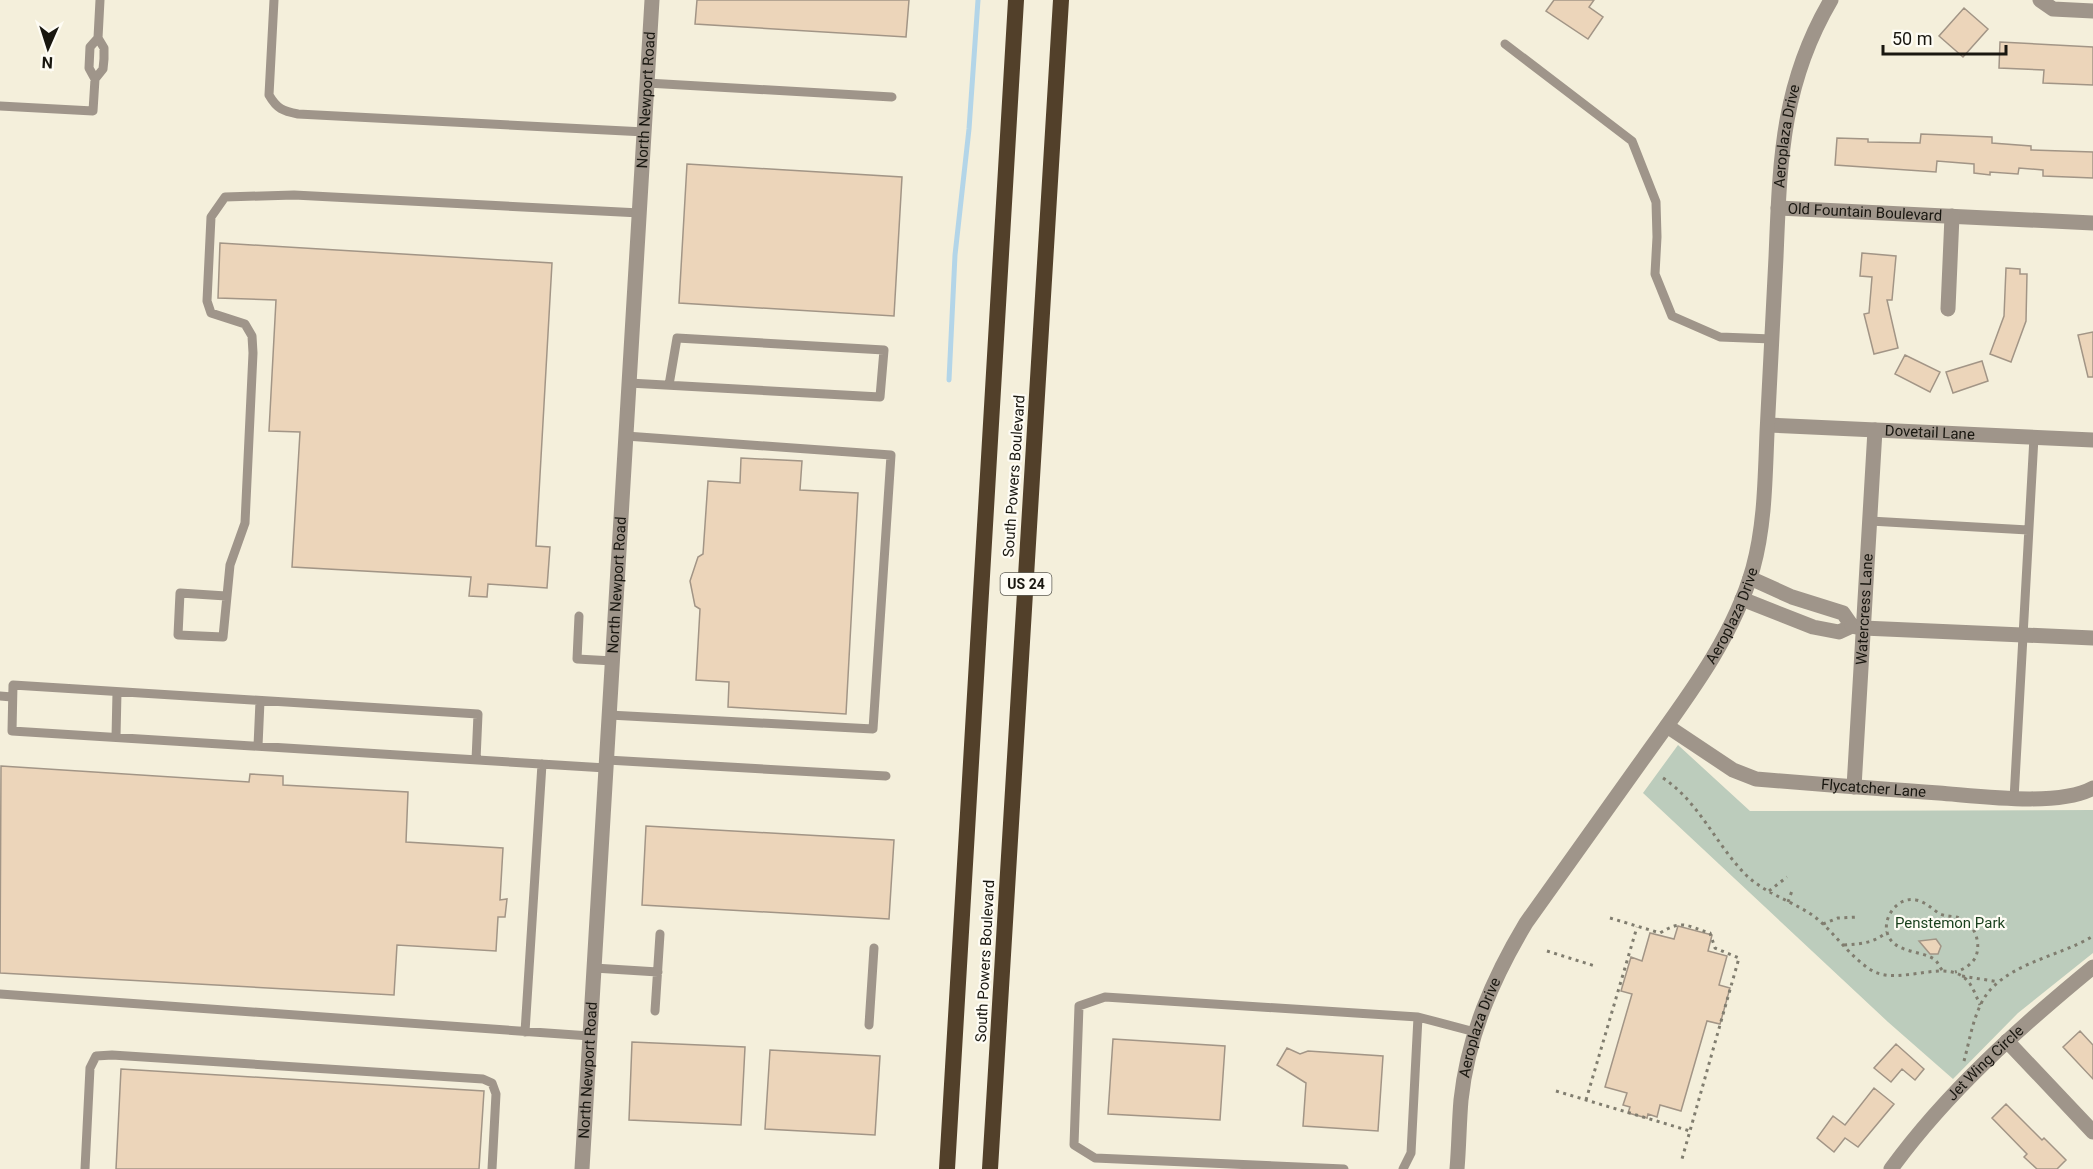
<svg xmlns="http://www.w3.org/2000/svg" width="2093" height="1169" font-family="Roboto,sans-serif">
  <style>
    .green { fill: #bcccbc }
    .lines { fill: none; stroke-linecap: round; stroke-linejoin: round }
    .stream { stroke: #b3d5e8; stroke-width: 5 }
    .building { fill: #ecd5ba; stroke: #a29586; stroke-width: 1.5 }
    .path { stroke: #807d6f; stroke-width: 3; stroke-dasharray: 3 4.5; stroke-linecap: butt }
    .service { stroke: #9f958a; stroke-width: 9 }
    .minor { stroke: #9f958a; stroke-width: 15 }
    .tertiary { stroke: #9f958a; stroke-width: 15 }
    .trunk { stroke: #52402a; stroke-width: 16 }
    .labels { text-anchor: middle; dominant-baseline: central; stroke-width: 4.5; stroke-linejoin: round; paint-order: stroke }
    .shield { fill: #fefcf4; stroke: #5e5c54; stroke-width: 1.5 }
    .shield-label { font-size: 14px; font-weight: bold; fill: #191710 }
    .street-label { font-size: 15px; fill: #191710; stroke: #fefcf4 }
    .park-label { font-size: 15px; fill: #183f1c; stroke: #fefcf4 }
  </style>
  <rect width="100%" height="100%" fill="#f4efdb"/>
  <!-- green -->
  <path class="green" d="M 1678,745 L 1750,811 L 2093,810 L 2093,953 L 2018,1013 L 1953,1079 L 1888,1022 L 1643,793 Z"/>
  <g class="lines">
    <!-- stream -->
    <path class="stream" d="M 949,380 L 955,255 L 969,129 L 978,0"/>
  </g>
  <!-- building -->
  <path class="building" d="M 697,0 L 909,0 L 906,37 L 695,24 Z
    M 1554,0 L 1594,0 L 1589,7 L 1603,17 L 1588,39 L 1546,11 Z
    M 1964,8 L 1988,29 L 1963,57 L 1939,36 Z
    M 2000,42 L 2093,47 L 2093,85 L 2043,83 L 2044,70 L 1999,68 Z
    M 1921,134 L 1992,137 L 1992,143 L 2031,146 L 2031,150 L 2093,152 L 2093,178 L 2043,176 L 2043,170 L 2019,168 L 2018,174 L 1990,172 L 1990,175 L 1974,173 L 1974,164 L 1937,161 L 1936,172 L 1835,165 L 1837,138 L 1868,139 L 1868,142 L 1920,143 Z
    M 687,164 L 902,177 L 894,316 L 679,303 Z
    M 220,243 L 552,263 L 536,546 L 550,547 L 547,588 L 488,584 L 487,597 L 469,596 L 471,577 L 292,567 L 300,432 L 269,431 L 276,300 L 218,298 Z
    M 1862,253 L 1896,256 L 1892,300 L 1887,300 L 1898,348 L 1874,354 L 1864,314 L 1869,313 L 1872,277 L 1860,276 Z
    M 2006,268 L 2020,269 L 2020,274 L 2027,274 L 2026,321 L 2011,362 L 1990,354 L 2004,316 Z
    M 2093,332 L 2093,377 L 2088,377 L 2078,335 Z
    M 1905,355 L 1940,372 L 1930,392 L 1895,374 Z
    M 1982,361 L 1988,381 L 1953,393 L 1946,372 Z
    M 741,458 L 802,461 L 800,490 L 858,493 L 846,714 L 728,707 L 729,682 L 696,680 L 700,609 L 695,606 L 690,581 L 698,557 L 703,554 L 708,481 L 740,483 Z
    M 1,766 L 249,782 L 250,774 L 283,776 L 283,785 L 408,792 L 406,842 L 503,848 L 500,900 L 507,899 L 505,917 L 498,917 L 496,951 L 397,945 L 394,995 L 0,973 Z
    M 646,826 L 894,840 L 889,919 L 642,905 Z
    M 1678,926 L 1712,935 L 1708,951 L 1727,956 L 1719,985 L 1730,988 L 1720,1024 L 1707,1021 L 1681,1111 L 1660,1105 L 1657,1117 L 1648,1114 L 1647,1118 L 1628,1113 L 1630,1107 L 1623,1105 L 1627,1093 L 1605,1087 L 1632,994 L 1621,991 L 1631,957 L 1642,961 L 1650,933 L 1674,939 Z
    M 1936,939 L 1941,946 L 1938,954 L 1930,954 L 1919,941 Z
    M 2080,1031 L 2093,1045 L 2093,1079 L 2063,1047 Z
    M 1113,1039 L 1225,1046 L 1220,1120 L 1108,1114 Z
    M 632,1042 L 745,1047 L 741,1125 L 629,1120 Z
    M 1896,1044 L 1924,1069 L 1915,1080 L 1902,1069 L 1891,1082 L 1874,1068 Z
    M 1287,1048 L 1300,1054 L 1308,1051 L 1383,1056 L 1378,1131 L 1303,1126 L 1306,1083 L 1277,1065 Z
    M 770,1050 L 880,1056 L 875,1135 L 765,1129 Z
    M 121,1069 L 484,1091 L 479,1169 L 116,1169 Z
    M 1874,1088 L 1894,1104 L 1858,1147 L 1845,1138 L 1834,1152 L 1817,1138 L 1833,1116 L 1845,1125 Z
    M 2006,1104 L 2042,1140 L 2044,1138 L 2066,1160 L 2057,1169 L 2037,1169 L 2024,1157 L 2027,1154 L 1992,1118 Z"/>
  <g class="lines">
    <!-- path -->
    <path class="path" d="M 1663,778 C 1699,802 1715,843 1745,874 C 1765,894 1793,901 1815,917 C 1835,933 1849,956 1871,970 C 1900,988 1950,954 1970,984 C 1974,990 1977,998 1980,1005
      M 1769,891 L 1787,877
      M 1788,902 L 1793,888
      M 1610,918 L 1660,933 C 1683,919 1686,926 1710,933 L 1715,948 L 1739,958 L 1682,1159
      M 1823,924 L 1838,918 L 1859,917
      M 1844,945 C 1861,944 1874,943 1887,932
      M 1547,951 L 1595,966
      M 1942,970 C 1939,966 1938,962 1934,959 C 1920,950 1892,953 1887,932 C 1883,916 1899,896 1916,900 C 1926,902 1932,909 1940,914 C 1947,917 1956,916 1963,919 C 1975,926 1981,943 1976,956 C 1973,964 1963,970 1955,972
      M 1962,976 L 1999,982
      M 1964,1061 C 1969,1043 1972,1023 1980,1006 C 1998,964 2058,958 2093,936
      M 1556,1091 L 1690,1131
      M 1586,1100 L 1637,927"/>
    <!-- service -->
    <path class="service" d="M 274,0 L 269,95 C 277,109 283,111 298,114 L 645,132
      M 1505,44 L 1632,141 L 1656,202 L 1657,237 L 1655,274 L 1672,316 L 1720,337 L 1772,339
      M 95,79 L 103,69 L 104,59 L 104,48 L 98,38 L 100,0
      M 647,83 L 892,97
      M 0,106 L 93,111 L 95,79 L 89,68 L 90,47 L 98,38
      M 629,383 L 880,397 L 884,350 L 677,338 L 669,385
      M 1870,521 L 2028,530
      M 226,596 L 180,593 L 178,635 L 223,637 L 230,565 L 245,523 L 253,353 L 252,336 L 245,324 L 211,313 L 207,301 L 211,217 L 225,197 L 294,195 L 640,213
      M 579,616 L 577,659 L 613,661
      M 0,696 L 12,697
      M 609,715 L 873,729 L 891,455 L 626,436
      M 116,737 L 117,692
      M 258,746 L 260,701
      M 476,760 L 478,714 L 13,685 L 12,731 C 210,742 408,755 606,768
      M 607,760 L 886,776
      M 2014,799 L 2034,437
      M 594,968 L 658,972
      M 0,994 L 590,1036
      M 655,1011 L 660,934
      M 869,1025 L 874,948
      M 525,1032 L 542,764
      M 85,1169 L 90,1068 L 96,1056 L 112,1055 L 483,1079 L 492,1083 L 496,1094 L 492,1169
      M 1344,1169 L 1095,1158 L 1074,1145 L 1079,1006 L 1105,997 L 1418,1017 L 1475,1032
      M 1403,1169 L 1411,1153 L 1418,1017"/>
    <!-- minor -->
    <g class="minor">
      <path d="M 2040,0 L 2053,9 L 2093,11"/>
      <path id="s1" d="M 1778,208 L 2093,223"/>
      <path d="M 1948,309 L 1952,216"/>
      <path id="s2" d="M 1768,425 L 2093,440"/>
      <path d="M 1742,599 L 1813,627 L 1839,632 L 1852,626 L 1843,613 L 1792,597 L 1750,578"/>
      <path d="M 1852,626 L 1863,628 L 2093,638"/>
      <path id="s3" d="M 1667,726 L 1733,770 L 1756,779 C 1817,784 1878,789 1939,793 C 1979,796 2058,807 2093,788"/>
      <path id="s4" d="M 1854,787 L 1875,430"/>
      <path d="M 2007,1041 L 2093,1132"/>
      <path id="s5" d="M 582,1169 L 652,0"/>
      <path id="s6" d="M 1891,1169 C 1947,1092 2020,1027 2093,967"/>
    </g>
    <!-- tertiary -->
    <path class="tertiary" id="s7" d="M 1457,1169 C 1459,1146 1459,1123 1461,1100 C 1468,1035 1493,978 1526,923 C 1565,869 1604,814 1643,759 C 1685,700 1733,639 1753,568 C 1765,524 1765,479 1767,433 C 1770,375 1773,316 1776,257 C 1780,162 1781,85 1831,0"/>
    <!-- trunk -->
    <path class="trunk" d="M 947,1169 L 1016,0
      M 990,1169 L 1061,0"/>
  </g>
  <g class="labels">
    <!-- shield labels -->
    <rect class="shield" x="1000.5" y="573" width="51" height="22" rx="4.5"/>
    <g class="shield-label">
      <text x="1026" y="584">US 24</text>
    </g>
    <!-- street labels -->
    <g class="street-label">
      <text stroke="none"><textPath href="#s5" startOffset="1071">North Newport Road</textPath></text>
      <text stroke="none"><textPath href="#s7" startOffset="1116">Aeroplaza Drive</textPath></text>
      <text stroke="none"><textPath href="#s1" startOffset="87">Old Fountain Boulevard</textPath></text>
      <text stroke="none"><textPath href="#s2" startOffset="162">Dovetail Lane</textPath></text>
      <text transform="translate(1014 476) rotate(-86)">South Powers Boulevard</text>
      <text stroke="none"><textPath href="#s5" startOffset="585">North Newport Road</textPath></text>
      <text stroke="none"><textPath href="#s4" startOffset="178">Watercress Lane</textPath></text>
      <text stroke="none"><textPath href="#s7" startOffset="630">Aeroplaza Drive</textPath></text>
      <text stroke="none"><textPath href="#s3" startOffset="222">Flycatcher Lane</textPath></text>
      <text transform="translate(985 961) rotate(-87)">South Powers Boulevard</text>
      <text stroke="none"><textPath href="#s7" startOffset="144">Aeroplaza Drive</textPath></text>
      <text stroke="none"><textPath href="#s6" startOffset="142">Jet Wing Circle</textPath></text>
      <text stroke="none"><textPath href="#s5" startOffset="99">North Newport Road</textPath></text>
    </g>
    <!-- park labels -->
    <g class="park-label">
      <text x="1950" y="923">Penstemon Park</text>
    </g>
  </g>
  <!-- north arrow -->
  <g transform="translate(48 48) rotate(183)" stroke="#fefcf4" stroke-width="4.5" paint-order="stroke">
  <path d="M0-4.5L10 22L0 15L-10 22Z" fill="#191710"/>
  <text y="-9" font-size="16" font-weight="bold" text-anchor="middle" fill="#191710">N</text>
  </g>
  <!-- scale -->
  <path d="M1883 45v9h123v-9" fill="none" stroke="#191710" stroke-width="3"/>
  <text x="1892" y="45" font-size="18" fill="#191710" stroke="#fefcf4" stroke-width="4.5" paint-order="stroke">50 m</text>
</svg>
